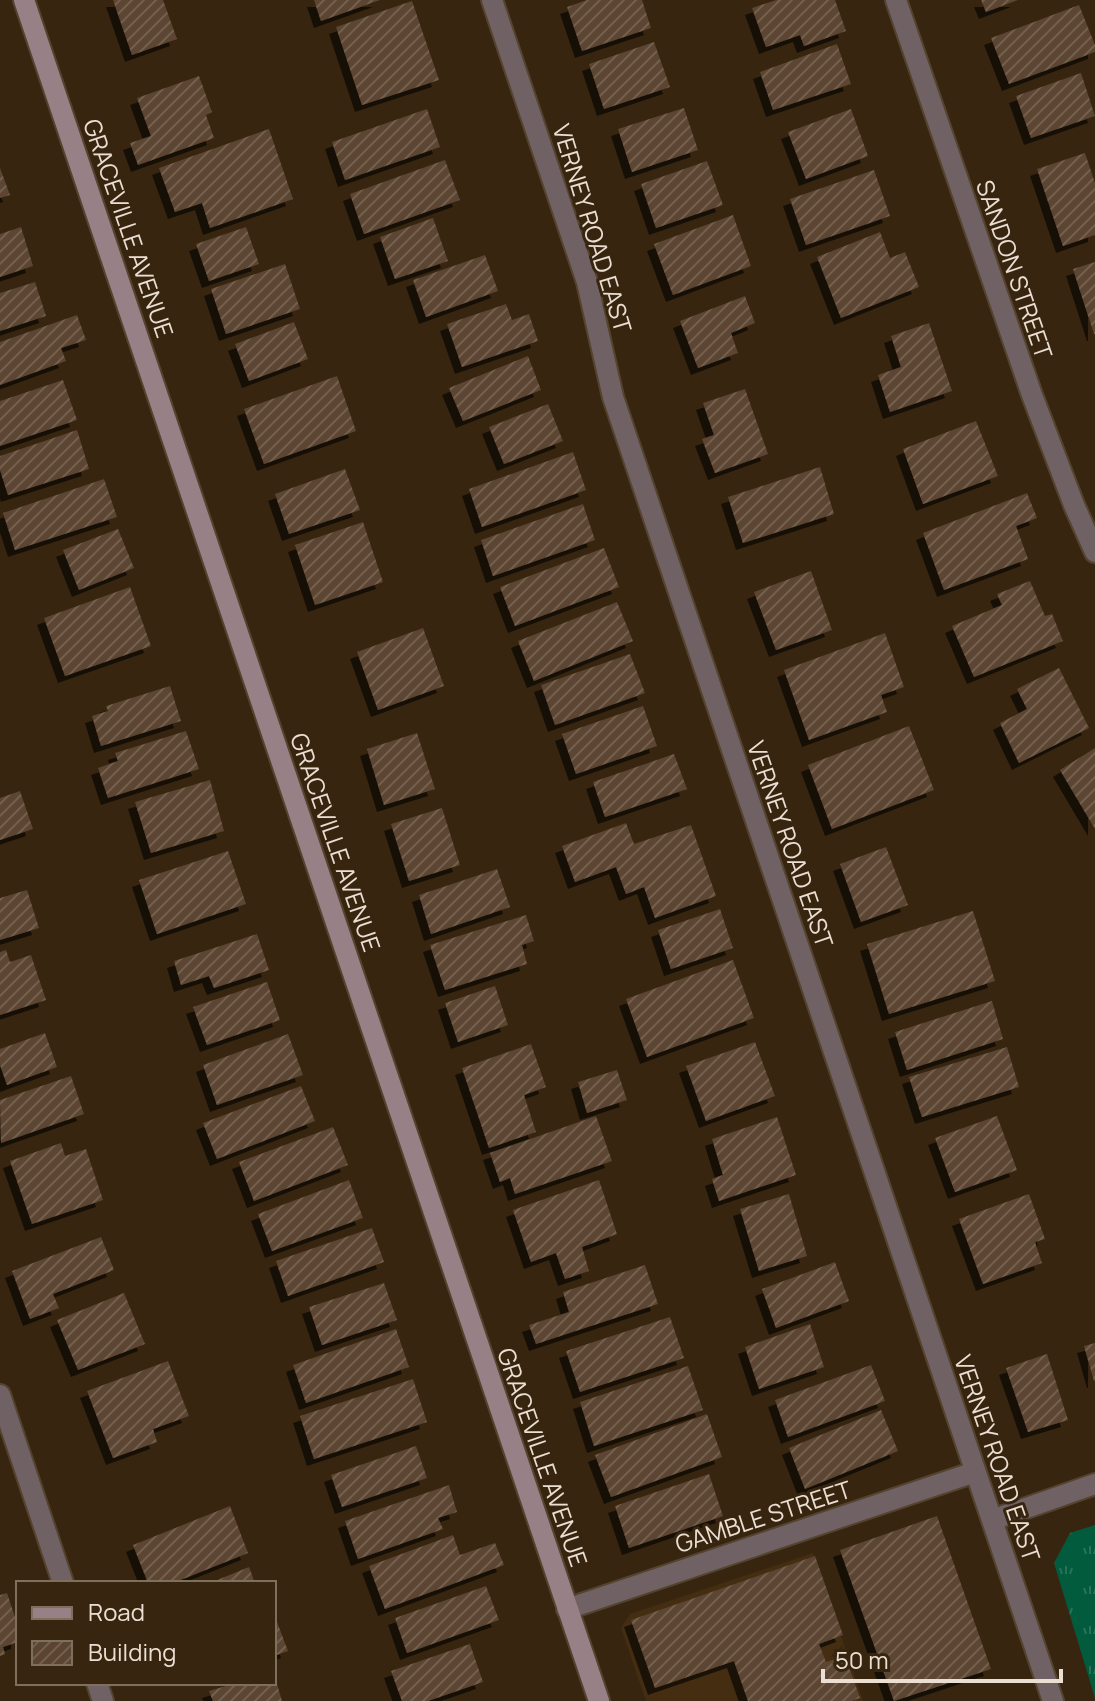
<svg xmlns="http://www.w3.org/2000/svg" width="1095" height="1701" font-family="Manrope,sans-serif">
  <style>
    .built { fill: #442d11 }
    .park { fill: url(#park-tufts) }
    .building { fill: url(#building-hatch); filter: url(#shadow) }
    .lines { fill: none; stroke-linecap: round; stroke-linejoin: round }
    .minor-casing { stroke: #54432e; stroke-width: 24 }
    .secondary-casing { stroke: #54432e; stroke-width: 24 }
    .minor { stroke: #706164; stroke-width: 20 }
    .secondary { stroke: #978086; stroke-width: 20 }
    .labels { text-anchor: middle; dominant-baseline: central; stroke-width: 6; stroke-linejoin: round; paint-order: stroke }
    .street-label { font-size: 24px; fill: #ebdfd3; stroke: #37250f }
  </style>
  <defs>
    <pattern id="park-tufts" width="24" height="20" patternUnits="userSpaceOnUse" patternTransform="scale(2)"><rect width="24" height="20" fill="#025b3d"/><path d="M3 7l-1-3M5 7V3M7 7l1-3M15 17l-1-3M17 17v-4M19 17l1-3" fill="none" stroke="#277258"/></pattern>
    <pattern id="building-hatch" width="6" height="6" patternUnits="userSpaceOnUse" patternTransform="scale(2)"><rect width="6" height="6" fill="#5b4431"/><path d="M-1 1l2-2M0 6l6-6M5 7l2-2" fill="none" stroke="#735f4e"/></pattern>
    <filter id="shadow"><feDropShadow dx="-7" dy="7" stdDeviation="0" flood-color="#0009"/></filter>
  </defs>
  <rect width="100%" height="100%" fill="#37250f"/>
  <!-- built -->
  <path class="built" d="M 813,1553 L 863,1701 L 646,1701 L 621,1628 L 630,1614 Z"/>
  <!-- park -->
  <path class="park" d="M 1095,1525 L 1095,1698 L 1054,1563 L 1070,1533 Z"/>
  <!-- building -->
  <path class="building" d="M 113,0 L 163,0 L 177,39 L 132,55 Z
    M 314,0 L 380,0 L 321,21 Z
    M 587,0 L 642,0 L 651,28 L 582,51 L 567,7 Z
    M 776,0 L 835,0 L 846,31 L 804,46 L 800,35 L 766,47 L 752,8 Z
    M 981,0 L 1018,0 L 986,12 Z
    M 412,1 L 439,80 L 362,105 L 336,27 Z
    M 1079,5 L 1095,45 L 1095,52 L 1009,84 L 991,38 Z
    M 654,42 L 670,87 L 604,109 L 589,64 Z
    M 837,44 L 851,84 L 773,110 L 760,72 Z
    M 1081,73 L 1095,116 L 1031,138 L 1016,96 Z
    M 199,76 L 212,112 L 206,115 L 214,138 L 138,165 L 130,143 L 151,136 L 137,98 Z
    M 684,108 L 698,150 L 632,172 L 618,129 Z
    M 427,109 L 440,147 L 345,180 L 332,142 Z
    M 851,109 L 868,156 L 806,179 L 788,132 Z
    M 269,129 L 293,199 L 210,228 L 202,203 L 175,212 L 159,168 Z
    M 1085,153 L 1095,183 L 1095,235 L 1063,246 L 1037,169 Z
    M 445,160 L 460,200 L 364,234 L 350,194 Z
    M 707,161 L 723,205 L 656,228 L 641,184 Z
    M 0,168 L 10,195 L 0,198 Z
    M 874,170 L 890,216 L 806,245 L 790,199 Z
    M 733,215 L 751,266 L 673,295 L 654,244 Z
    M 433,218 L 448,261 L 395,279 L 380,237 Z
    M 21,227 L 33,266 L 0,277 L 0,234 Z
    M 246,227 L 259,264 L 209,281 L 196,244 Z
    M 880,232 L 890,258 L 905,252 L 919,287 L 841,318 L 817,257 Z
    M 485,255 L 498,291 L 426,317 L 413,280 Z
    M 1095,262 L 1095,334 L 1094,334 L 1073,269 Z
    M 285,264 L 300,309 L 226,334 L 211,289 Z
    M 35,282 L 46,316 L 0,331 L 0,293 Z
    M 745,296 L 755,323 L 731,333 L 738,353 L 698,368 L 680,321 Z
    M 506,304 L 512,320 L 529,314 L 538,341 L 462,367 L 447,324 Z
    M 77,315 L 86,340 L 61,348 L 66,361 L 0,385 L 0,342 Z
    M 294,322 L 308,359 L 249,381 L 235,344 Z
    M 929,323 L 952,391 L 890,412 L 878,375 L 901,367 L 891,336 Z
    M 528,356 L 541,390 L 463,421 L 449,388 Z
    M 337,376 L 356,431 L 264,464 L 244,409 Z
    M 63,380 L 77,420 L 0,446 L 0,401 Z
    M 745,389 L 768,454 L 715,473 L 702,439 L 714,435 L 703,403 Z
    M 548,404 L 563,441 L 504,464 L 489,427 Z
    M 976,421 L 998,476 L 923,504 L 903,449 Z
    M 77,430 L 89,469 L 8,495 L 0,470 L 0,456 Z
    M 573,452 L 586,490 L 482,527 L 469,489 Z
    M 820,467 L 834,514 L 743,543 L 728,497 Z
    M 345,469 L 360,510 L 289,534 L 275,494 Z
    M 104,479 L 117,517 L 15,550 L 3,513 Z
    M 1027,493 L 1037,518 L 1016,526 L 1028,559 L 944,590 L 923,533 Z
    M 583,504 L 595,540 L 493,576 L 481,540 Z
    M 363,522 L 383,582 L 315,605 L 295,545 Z
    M 118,529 L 134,568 L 79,590 L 63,550 Z
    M 604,548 L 619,587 L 515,626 L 500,587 Z
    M 811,571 L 832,630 L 776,650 L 754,592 Z
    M 1030,581 L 1045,616 L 1052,614 L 1063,641 L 974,677 L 952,626 L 1002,605 L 997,594 Z
    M 130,587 L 151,646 L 65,676 L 44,618 Z
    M 617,602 L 633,641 L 534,681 L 518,641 Z
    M 423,628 L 444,686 L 378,710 L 357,652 Z
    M 885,633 L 904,687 L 881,695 L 887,712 L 809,740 L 784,670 Z
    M 630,654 L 645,693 L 555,725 L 541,685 Z
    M 1059,668 L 1089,728 L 1019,763 L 1000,723 L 1027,709 L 1017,689 Z
    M 170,686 L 181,721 L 101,746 L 92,716 L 108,711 L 106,706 Z
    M 643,706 L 657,746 L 576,774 L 562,734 Z
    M 909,726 L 934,790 L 832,829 L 808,765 Z
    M 186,731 L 199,769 L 108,798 L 98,768 L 118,761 L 115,753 Z
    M 417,733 L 435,789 L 384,805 L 367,749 Z
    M 1095,748 L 1095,829 L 1060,770 Z
    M 674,754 L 687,789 L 605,817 L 593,782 Z
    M 210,780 L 224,831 L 151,853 L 135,802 Z
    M 20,791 L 33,829 L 0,840 L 0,798 Z
    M 442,808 L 460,865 L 409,881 L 391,824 Z
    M 626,823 L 634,844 L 691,825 L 716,896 L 655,918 L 644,887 L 626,894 L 616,867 L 575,882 L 562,846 Z
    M 886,847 L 908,905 L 861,922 L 840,864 Z
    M 228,851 L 246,904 L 157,934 L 139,880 Z
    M 497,869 L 510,907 L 431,934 L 419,895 Z
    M 27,890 L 39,928 L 0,940 L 0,898 Z
    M 720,909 L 733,948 L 671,969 L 658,930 Z
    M 973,911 L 995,981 L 889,1014 L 867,944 Z
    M 526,915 L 534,941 L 522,945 L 527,964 L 445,990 L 430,945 Z
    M 257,934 L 269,970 L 214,988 L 209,976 L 181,985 L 174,961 Z
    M 6,950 L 10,962 L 31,955 L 46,1000 L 0,1015 L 0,952 Z
    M 733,960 L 754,1018 L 647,1057 L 626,999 Z
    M 267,982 L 280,1020 L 207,1045 L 193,1007 Z
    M 495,986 L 508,1025 L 458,1042 L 445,1003 Z
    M 992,1001 L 1003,1039 L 907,1070 L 895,1032 Z
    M 45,1033 L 57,1067 L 7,1085 L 0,1065 L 0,1049 Z
    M 288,1034 L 303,1075 L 217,1105 L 203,1065 Z
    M 755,1042 L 775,1096 L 706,1121 L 686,1066 Z
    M 531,1044 L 546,1087 L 524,1095 L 536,1132 L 489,1148 L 462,1068 Z
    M 1007,1047 L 1019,1087 L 922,1117 L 909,1077 Z
    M 617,1070 L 627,1100 L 587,1113 L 578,1082 Z
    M 71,1076 L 84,1114 L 1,1143 L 0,1100 Z
    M 301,1086 L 315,1121 L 217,1159 L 203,1123 Z
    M 596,1116 L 612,1161 L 515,1194 L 510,1178 L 500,1182 L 490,1153 Z
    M 997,1116 L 1017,1170 L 955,1192 L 935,1138 Z
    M 777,1117 L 796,1175 L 719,1201 L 712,1179 L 723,1175 L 712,1139 Z
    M 333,1127 L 348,1165 L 254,1201 L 239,1162 Z
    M 61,1143 L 65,1156 L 86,1149 L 103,1200 L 32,1224 L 10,1161 Z
    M 349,1180 L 363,1218 L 272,1251 L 258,1214 Z
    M 599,1180 L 617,1234 L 582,1247 L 589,1271 L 565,1279 L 556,1253 L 531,1262 L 513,1210 Z
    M 789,1194 L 807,1256 L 759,1271 L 740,1209 Z
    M 1029,1194 L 1045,1239 L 1035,1242 L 1042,1263 L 983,1284 L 959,1219 Z
    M 372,1228 L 384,1262 L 288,1296 L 276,1261 Z
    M 101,1237 L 114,1270 L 53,1294 L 59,1308 L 30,1319 L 12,1271 Z
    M 835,1262 L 849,1301 L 776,1328 L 762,1289 Z
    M 645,1265 L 658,1304 L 536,1344 L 529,1325 L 569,1312 L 563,1292 Z
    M 384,1283 L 397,1320 L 322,1345 L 309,1307 Z
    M 124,1293 L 145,1344 L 78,1370 L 57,1320 Z
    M 670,1317 L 684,1358 L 580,1392 L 566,1351 Z
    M 810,1324 L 824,1367 L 759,1389 L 745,1347 Z
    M 396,1329 L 409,1367 L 306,1403 L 293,1365 Z
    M 1095,1343 L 1095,1381 L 1094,1381 L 1084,1346 Z
    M 1047,1354 L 1068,1420 L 1028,1432 L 1006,1368 Z
    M 168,1361 L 189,1416 L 153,1429 L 157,1442 L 113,1458 L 87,1391 Z
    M 871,1365 L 885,1401 L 788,1437 L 775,1400 Z
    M 688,1366 L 703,1410 L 594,1446 L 580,1402 Z
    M 413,1379 L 427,1422 L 314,1459 L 300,1416 Z
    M 881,1410 L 898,1451 L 805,1489 L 789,1448 Z
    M 707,1414 L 722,1457 L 611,1497 L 595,1455 Z
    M 416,1446 L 427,1478 L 342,1507 L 331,1475 Z
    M 709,1474 L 723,1516 L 629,1548 L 615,1506 Z
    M 449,1485 L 457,1512 L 438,1518 L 443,1529 L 358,1559 L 345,1521 Z
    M 230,1506 L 248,1553 L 173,1583 L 148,1583 L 133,1545 Z
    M 937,1516 L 991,1669 L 894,1701 L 840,1550 Z
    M 453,1535 L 460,1555 L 495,1543 L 504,1565 L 385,1609 L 369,1566 Z
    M 815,1556 L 843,1635 L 819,1644 L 826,1662 L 845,1656 L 860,1698 L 852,1701 L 748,1701 L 734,1661 L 655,1688 L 631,1620 Z
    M 249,1567 L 255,1583 L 210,1583 Z
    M 486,1586 L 499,1620 L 407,1653 L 395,1618 Z
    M 7,1593 L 18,1626 L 18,1642 L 3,1647 L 5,1654 L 0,1656 L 0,1595 Z
    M 274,1614 L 288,1651 L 274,1656 Z
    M 470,1644 L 483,1682 L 428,1701 L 402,1701 L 391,1671 Z
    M 275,1677 L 282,1701 L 213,1701 L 209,1691 L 236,1683 L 274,1683 Z"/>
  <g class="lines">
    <defs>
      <path id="minor" d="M 492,0 L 587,282 L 613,397 L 1053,1701
        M 896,0 L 1032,395 L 1074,505 L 1095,552
        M 0,1395 L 63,1583
        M 992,1520 L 1095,1484
        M 567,1609 L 975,1472
        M 97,1683 L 103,1701"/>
      <path id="secondary" d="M 24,0 L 599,1701"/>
    </defs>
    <!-- minor casing -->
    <use href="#minor" class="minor-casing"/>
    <!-- secondary casing -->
    <use href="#secondary" class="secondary-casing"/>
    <!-- minor -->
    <use href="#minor" class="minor"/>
    <!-- secondary -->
    <use href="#secondary" class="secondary"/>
  </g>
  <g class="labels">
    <!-- street labels -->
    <g class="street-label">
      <text transform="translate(129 228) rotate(71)">GRACEVILLE AVENUE</text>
      <text transform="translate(593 228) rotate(73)">VERNEY ROAD EAST</text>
      <text transform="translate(1015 269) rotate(71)">SANDON STREET</text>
      <text transform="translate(336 842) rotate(71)">GRACEVILLE AVENUE</text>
      <text transform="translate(791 844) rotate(71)">VERNEY ROAD EAST</text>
      <text transform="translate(543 1457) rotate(71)">GRACEVILLE AVENUE</text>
      <text transform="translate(998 1458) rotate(71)">VERNEY ROAD EAST</text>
      <text transform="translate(763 1516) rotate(-18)">GAMBLE STREET</text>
    </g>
  </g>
  <!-- legend -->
  <rect x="16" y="1581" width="260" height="104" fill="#37250f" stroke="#7f6f5d" stroke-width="2"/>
  <rect x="32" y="1607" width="40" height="12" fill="#978086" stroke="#7f6f5d" stroke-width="2"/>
  <text x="88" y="1621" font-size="24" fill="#ebdfd3">Road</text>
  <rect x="32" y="1641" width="40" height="24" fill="url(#building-hatch)" stroke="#7f6f5d" stroke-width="2"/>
  <text x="88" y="1661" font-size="24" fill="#ebdfd3">Building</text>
  <!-- scale -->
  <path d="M823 1669v12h238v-12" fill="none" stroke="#ebdfd3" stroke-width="4"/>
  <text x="835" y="1669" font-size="24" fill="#ebdfd3" stroke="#37250f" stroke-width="6" paint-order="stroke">50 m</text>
</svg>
